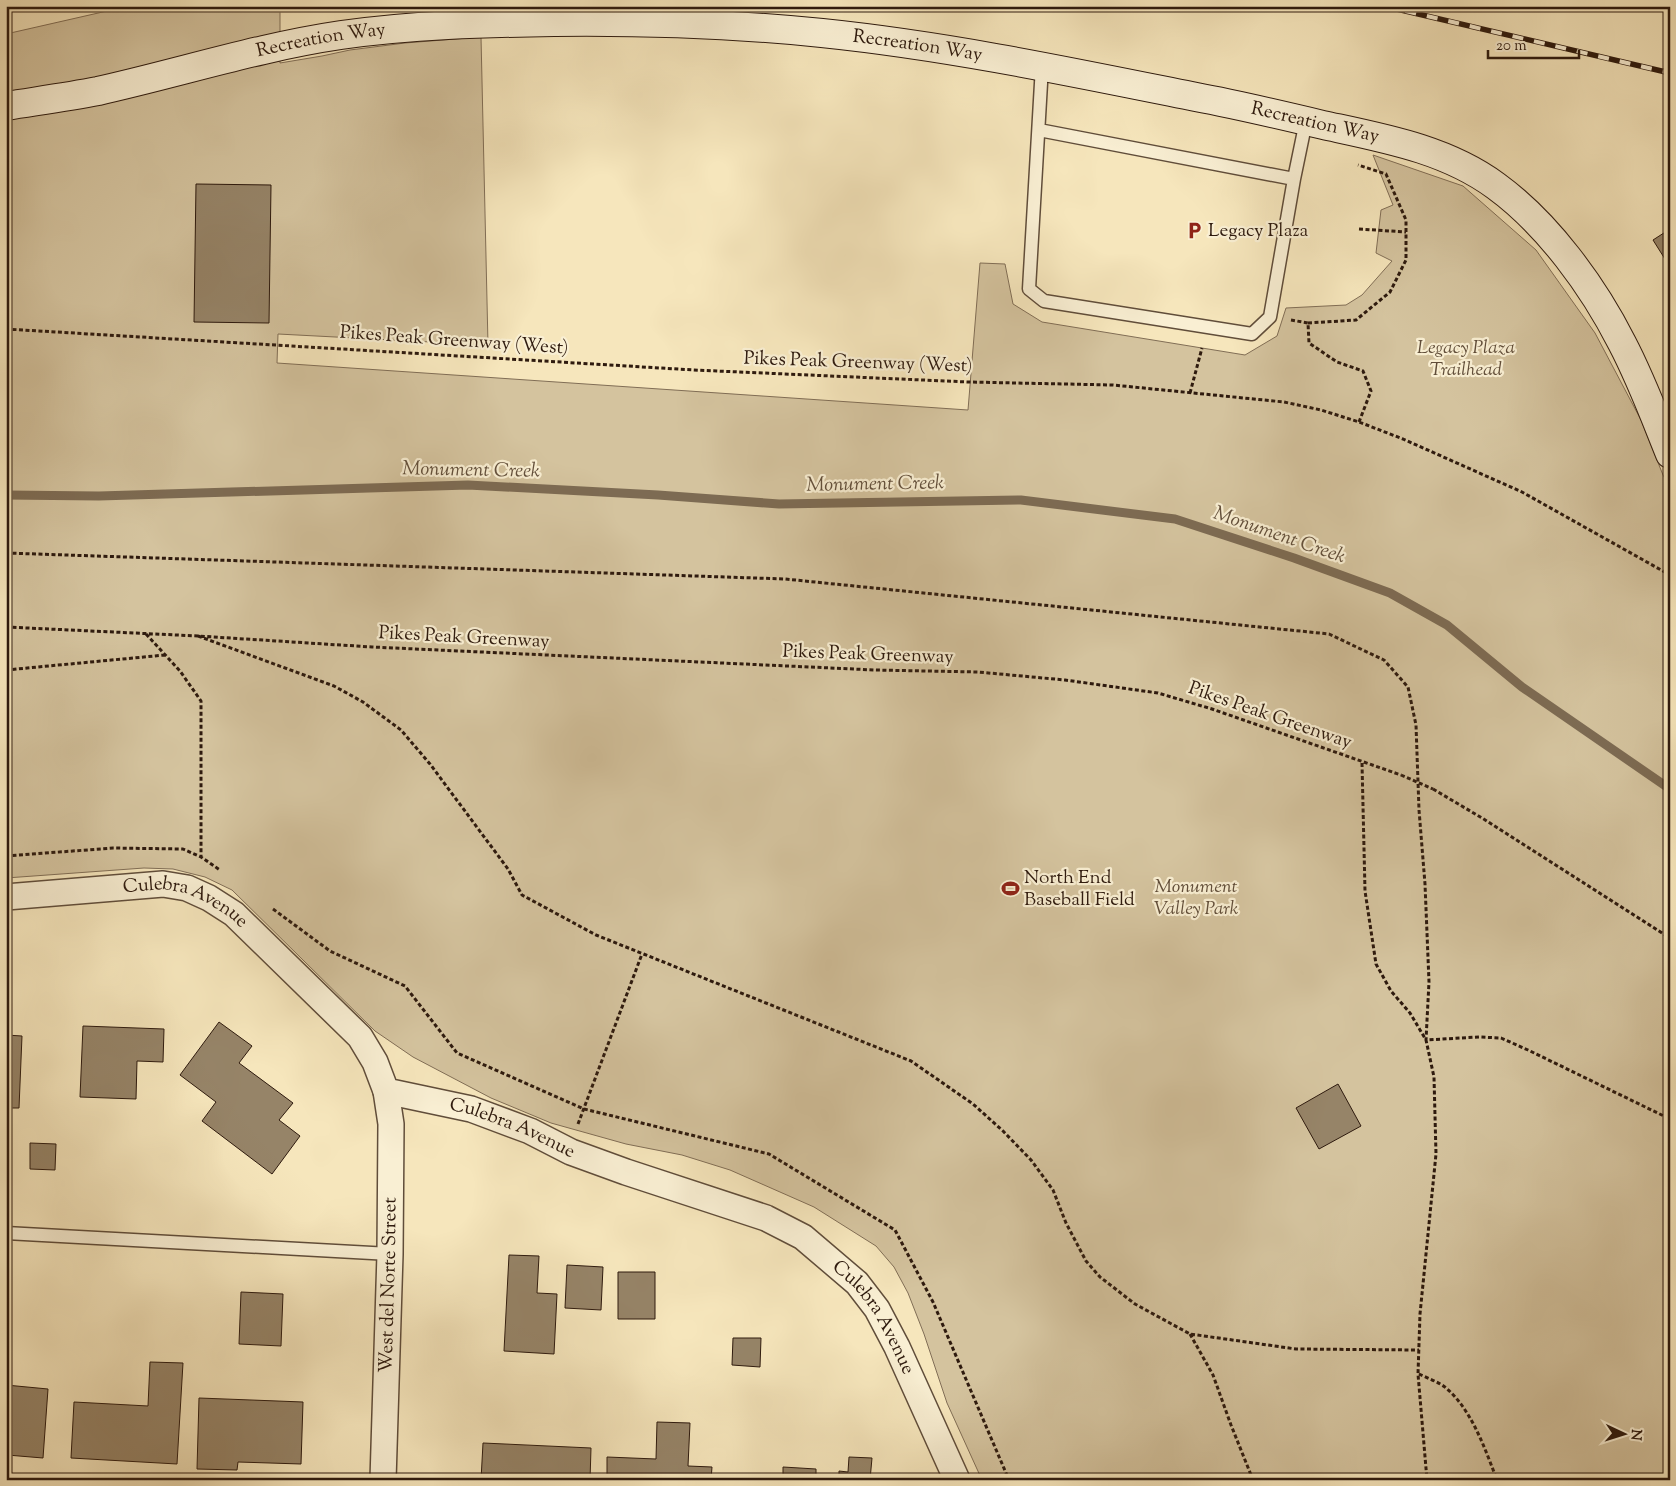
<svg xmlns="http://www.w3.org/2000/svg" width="1676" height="1486" font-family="'Sorts Mill Goudy',serif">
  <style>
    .green { fill: #d4c39e; stroke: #816e56 }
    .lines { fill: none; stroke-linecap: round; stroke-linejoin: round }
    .stream { stroke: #7d6b53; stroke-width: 9 }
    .building { fill: #968468; stroke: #2e1a0e }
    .lane-casing { stroke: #604d3a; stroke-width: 15 }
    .street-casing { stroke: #604d3a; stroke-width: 28 }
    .secondary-casing { stroke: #2e1a0e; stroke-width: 30 }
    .path { stroke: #2e1a0e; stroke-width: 3; stroke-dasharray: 4 2.5; stroke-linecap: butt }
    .lane { stroke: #f9efd3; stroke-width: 12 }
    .street { stroke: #f9efd3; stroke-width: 25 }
    .secondary { stroke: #f9efd3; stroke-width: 28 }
    .rail-casing { stroke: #2e1a0e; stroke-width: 5.5 }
    .rail { stroke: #f9efd3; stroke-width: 4; stroke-dasharray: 11; stroke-linecap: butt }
    .path-bridge { stroke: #2e1a0e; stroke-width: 3; stroke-dasharray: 4 2.5; stroke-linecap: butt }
    .labels { text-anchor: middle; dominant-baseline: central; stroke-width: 4.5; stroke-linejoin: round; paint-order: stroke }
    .street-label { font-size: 19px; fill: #2e1a0e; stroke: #f9efd3 }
    .poi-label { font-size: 19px; fill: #2e1a0e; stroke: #f9efd3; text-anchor: start }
    .park-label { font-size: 19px; font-style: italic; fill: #604d39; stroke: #f9efd3 }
    .water-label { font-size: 20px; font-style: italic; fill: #63503c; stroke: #f9efd3 }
  </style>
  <rect width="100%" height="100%" fill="#f6e6bc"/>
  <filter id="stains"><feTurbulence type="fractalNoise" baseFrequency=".004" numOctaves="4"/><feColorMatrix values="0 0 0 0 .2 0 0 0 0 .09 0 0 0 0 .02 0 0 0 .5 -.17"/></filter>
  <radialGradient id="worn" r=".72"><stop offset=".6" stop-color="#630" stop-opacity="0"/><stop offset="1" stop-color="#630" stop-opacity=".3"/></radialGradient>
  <!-- green -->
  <path class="green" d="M 129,6 L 280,6 L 280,63 L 322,56 L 350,50 L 405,43 L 481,37 L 488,345 L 278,334 L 277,363 L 968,410 L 980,263 L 1005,264 L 1013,304 L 1042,322 L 1245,355 L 1277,336 L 1286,308 L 1346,305 L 1362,295 L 1392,261 L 1376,253 L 1381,210 L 1393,205 L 1373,155 L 1463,186 L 1536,250 L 1595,333 L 1641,420 L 1663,475 L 1670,488 L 1670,1480 L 982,1480 L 947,1403 L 924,1334 L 908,1293 L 894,1267 L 876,1246 L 814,1207 L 730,1170 L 682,1155 L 626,1144 L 551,1123 L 491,1098 L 413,1057 L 375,1031 L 232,890 L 205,877 L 173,869 L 144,868 L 6,878 L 6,34 Z"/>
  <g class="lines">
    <!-- stream -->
    <path class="stream" d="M 6,495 L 99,496 L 468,485 L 658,495 L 779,504 L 1021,500 L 1175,519 L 1294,558 L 1390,593 L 1447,625 L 1522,687 L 1670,789"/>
  </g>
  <!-- building -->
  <path class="building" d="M 196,184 L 271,185 L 269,323 L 194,322 Z
    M 1670,229 L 1670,267 L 1653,240 Z
    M 219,1022 L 252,1046 L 239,1063 L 293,1103 L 279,1120 L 300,1136 L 272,1174 L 202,1121 L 216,1102 L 180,1075 Z
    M 83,1026 L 164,1029 L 163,1062 L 137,1061 L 136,1099 L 80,1097 Z
    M 6,1035 L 22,1036 L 19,1108 L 6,1108 Z
    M 1338,1084 L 1361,1126 L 1319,1149 L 1296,1108 Z
    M 30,1143 L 56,1144 L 55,1170 L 30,1169 Z
    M 509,1255 L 539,1256 L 537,1293 L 557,1294 L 554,1354 L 504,1351 Z
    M 567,1265 L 603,1267 L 601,1310 L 565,1308 Z
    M 618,1272 L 655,1272 L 655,1319 L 618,1319 Z
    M 241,1292 L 283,1294 L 281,1346 L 239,1344 Z
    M 733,1338 L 761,1338 L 760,1367 L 732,1365 Z
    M 150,1362 L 183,1363 L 177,1464 L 71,1458 L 74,1402 L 148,1406 Z
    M 6,1385 L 48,1389 L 43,1458 L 7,1455 L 6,1459 Z
    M 199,1398 L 303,1402 L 301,1464 L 238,1462 L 237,1470 L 197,1469 Z
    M 657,1422 L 690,1423 L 688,1466 L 712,1467 L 711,1480 L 607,1480 L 607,1457 L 656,1459 Z
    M 483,1443 L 591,1448 L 590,1480 L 481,1480 Z
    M 849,1457 L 872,1458 L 870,1480 L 839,1480 L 839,1471 L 848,1472 Z
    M 783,1467 L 816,1469 L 816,1480 L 783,1480 Z"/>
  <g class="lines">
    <defs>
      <path id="lane" d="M 1042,66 L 1029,289 L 1044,301 L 1252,334 L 1270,317 L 1294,179
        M 1039,130 L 1294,179 L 1306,121
        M 6,1233 L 390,1254"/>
      <g id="street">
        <path id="s1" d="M 6,897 L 163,884 L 187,888 L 209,898 L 234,914 L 360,1037 L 375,1062 L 386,1091 L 471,1109 L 530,1131 L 571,1152 L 626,1172 L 766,1218 L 803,1237 L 857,1283 L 877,1309 L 897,1347 L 957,1480"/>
        <path id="s2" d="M 383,1480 L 390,1254 L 391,1124 L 386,1091"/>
      </g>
      <g id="secondary">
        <path id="s3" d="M 6,106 C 37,101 67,97 98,91 C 179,73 259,47 341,35 C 412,25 483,23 554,22 C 643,21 733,24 822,33 C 948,46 1072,72 1196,97 C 1239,105 1281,115 1323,125 C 1383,138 1446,149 1496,186 C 1548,224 1593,286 1622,343 C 1641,379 1655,417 1670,454"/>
      </g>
    </defs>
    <!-- lane casing -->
    <use href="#lane" class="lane-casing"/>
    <!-- street casing -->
    <use href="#street" class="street-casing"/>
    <!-- secondary casing -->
    <use href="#secondary" class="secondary-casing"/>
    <!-- path -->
    <path class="path" d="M 1359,229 L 1406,232
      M 1291,320 L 1308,323 L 1309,343 L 1337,362 L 1363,371 L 1371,391 L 1359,422
      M 1308,323 L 1356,320 L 1390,292 L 1406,260 L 1406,220 L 1386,174 L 1358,165
      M 6,329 L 694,370 L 968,382 L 1113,385 L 1284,402 L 1321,410 L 1359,422 L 1403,439 L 1522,492 L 1670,575
      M 1190,393 L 1202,348
      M 6,553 L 785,579 L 1329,634 L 1384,660 L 1408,687 L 1416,725 L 1419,810 L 1425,884 L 1429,982 L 1426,1040 L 1479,1037 L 1501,1038 L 1528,1050 L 1670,1119
      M 6,627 L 198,636 L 372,647 L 875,670 L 978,672 L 1065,680 L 1158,693 L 1212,709 L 1401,775
      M 146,634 L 180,671 L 201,701 L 201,857
      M 198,636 L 334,686 L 363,702 L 401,730 L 430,764 L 508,869 L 522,895 L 596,935 L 911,1061 L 973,1104 L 1003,1131 L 1031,1160 L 1053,1190 L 1066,1223 L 1086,1261 L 1100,1277 L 1135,1304 L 1190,1334 L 1296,1349 L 1419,1350
      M 6,670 L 165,655
      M 1362,763 L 1365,891 L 1376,964 L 1391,991 L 1410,1013 L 1426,1040 L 1434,1077 L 1436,1154 L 1420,1314 L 1418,1374 L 1427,1480
      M 1433,789 L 1482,818 L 1670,938
      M 6,856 L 113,848 L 183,849 L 201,857 L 220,870
      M 273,909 L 330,951 L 405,986 L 457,1053 L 584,1109 L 769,1154 L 895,1230 L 933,1302 L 1009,1480
      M 578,1124 L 642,954
      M 1190,1334 L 1213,1375 L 1231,1425 L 1253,1480
      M 1419,1374 C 1427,1378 1439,1382 1446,1388 C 1472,1410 1485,1449 1497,1480"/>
    <!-- lane -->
    <use href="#lane" class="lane"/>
    <!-- street -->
    <use href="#street" class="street"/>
    <!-- secondary -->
    <use href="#secondary" class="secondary"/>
    <defs>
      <path id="rail" d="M 1384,6 L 1670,73"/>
    </defs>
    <!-- rail casing -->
    <use href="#rail" class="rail-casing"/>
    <!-- rail -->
    <use href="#rail" class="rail"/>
    <!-- path-bridge -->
    <path class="path-bridge" d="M 1401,775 L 1433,789"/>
  </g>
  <!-- icons -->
  <defs>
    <symbol id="parking-bare" viewBox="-9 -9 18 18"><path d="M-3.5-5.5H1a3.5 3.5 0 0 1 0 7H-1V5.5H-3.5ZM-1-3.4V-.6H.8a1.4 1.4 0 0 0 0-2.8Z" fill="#8f2418" stroke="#f9efd3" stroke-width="2.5" paint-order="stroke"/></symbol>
    <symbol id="stadium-bare" viewBox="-9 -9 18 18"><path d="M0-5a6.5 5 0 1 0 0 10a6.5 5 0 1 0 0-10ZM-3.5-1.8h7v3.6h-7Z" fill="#8f2418" stroke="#f9efd3" stroke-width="2.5" paint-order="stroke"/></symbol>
  </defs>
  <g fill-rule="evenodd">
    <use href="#parking-bare" x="1182" y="218" width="25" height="25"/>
    <use href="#stadium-bare" x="998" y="876" width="25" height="25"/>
  </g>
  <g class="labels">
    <!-- street labels -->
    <g class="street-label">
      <text stroke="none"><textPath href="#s3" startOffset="322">Recreation Way</textPath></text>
      <text stroke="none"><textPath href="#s3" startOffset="921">Recreation Way</textPath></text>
      <text stroke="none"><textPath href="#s3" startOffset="1326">Recreation Way</textPath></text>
      <text transform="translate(454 341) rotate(4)">Pikes Peak Greenway (West)</text>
      <text transform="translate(858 363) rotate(2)">Pikes Peak Greenway (West)</text>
      <text transform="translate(464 638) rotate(3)">Pikes Peak Greenway</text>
      <text transform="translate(868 655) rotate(2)">Pikes Peak Greenway</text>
      <text transform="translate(1270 716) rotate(19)">Pikes Peak Greenway</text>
      <text stroke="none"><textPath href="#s1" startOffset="184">Culebra Avenue</textPath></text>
      <text stroke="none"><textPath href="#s1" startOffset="604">Culebra Avenue</textPath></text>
      <text stroke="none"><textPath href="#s2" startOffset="195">West del Norte Street</textPath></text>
      <text stroke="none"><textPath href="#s1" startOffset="1024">Culebra Avenue</textPath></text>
    </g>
    <!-- poi labels -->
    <g class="poi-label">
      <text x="1208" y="231">Legacy Plaza</text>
      <text x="1024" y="878">North End<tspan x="1024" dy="22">Baseball Field</tspan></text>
    </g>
    <!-- park labels -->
    <g class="park-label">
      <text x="1466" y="348">Legacy Plaza<tspan x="1466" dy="22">Trailhead</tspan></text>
      <text x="1196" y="887">Monument<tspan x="1196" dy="22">Valley Park</tspan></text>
    </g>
    <!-- water labels -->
    <g class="water-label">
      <text transform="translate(471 471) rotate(1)">Monument Creek</text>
      <text transform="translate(875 485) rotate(-1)">Monument Creek</text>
      <text transform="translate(1279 536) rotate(19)">Monument Creek</text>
    </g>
  </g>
  <!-- margin -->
  <rect width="1676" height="1486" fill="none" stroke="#f6e6bc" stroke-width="25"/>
  <rect x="8" y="8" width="1661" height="1471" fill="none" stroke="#2e1a0e" stroke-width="2.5"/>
  <rect x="12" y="12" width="1651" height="1461" fill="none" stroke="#2e1a0e"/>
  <!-- north arrow -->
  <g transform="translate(1624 1434) rotate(94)" stroke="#f9efd3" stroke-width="4" paint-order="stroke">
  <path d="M0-4L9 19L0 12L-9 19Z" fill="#2e1a0e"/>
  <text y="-8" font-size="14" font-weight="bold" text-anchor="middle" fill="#2e1a0e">N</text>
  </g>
  <!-- scale -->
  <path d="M1488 50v8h91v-8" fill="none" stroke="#2e1a0e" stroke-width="2.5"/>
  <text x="1496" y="50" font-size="15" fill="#2e1a0e" stroke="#f9efd3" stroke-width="4" paint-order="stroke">20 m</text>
  <rect width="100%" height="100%" filter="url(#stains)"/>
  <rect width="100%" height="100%" fill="url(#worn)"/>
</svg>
